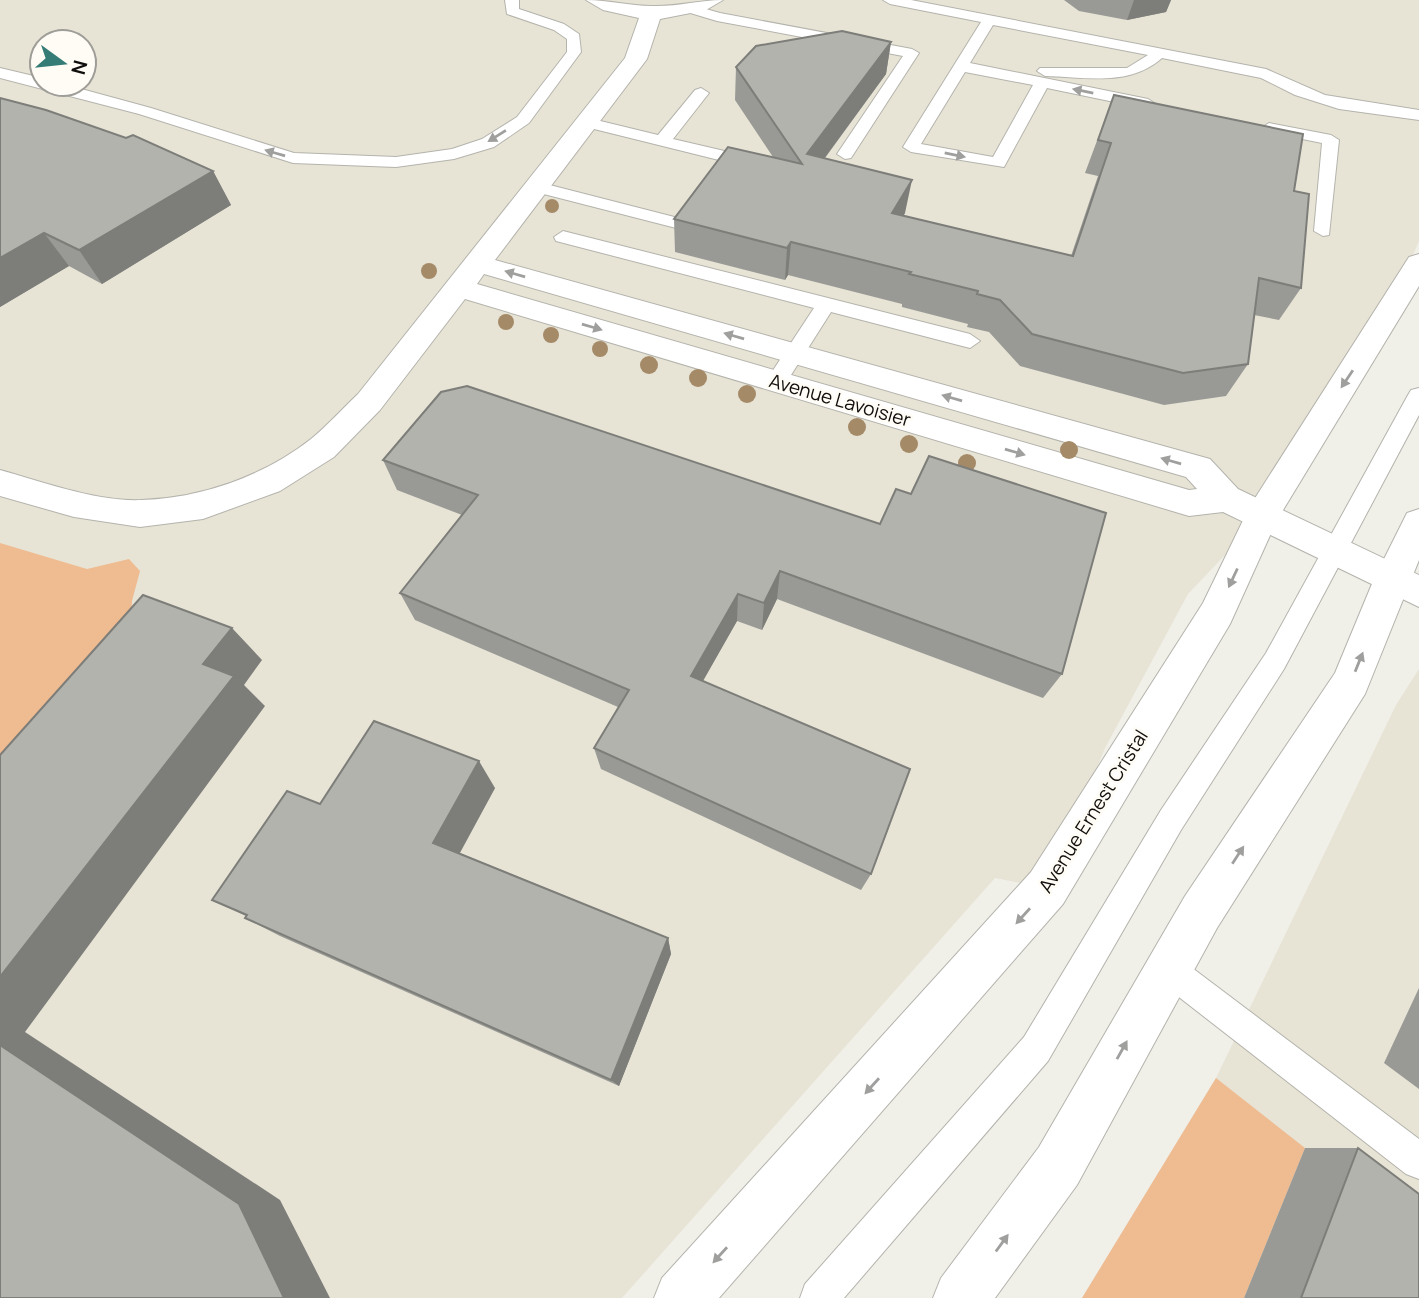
<svg xmlns="http://www.w3.org/2000/svg" width="1419" height="1298" font-family="Manrope,sans-serif">
  <style>
    .built { fill: #e7e4d6; fill-rule: evenodd }
    .green { fill: #efbb91 }
    .lines { fill: none; stroke-linecap: round; stroke-linejoin: round }
    .service-casing { stroke: #b4b3ac; stroke-width: 2 }
    .minor-casing { stroke: #b4b3ac; stroke-width: 2 }
    .secondary-casing { stroke: #b4b3ac; stroke-width: 2 }
    .service { fill: #fff; fill-rule: evenodd }
    .minor { fill: #fff; fill-rule: evenodd }
    .secondary { fill: #fff; fill-rule: evenodd }
    .tree { fill: #a58a68 }
    .wall { fill: #999a95 }
    .shaded-wall { fill: #7d7d79 }
    .building { fill: #b2b3ad; stroke: #7d7d79; stroke-width: 2 }
    .oneway { fill: #9f9f9e }
    .labels { text-anchor: middle; dominant-baseline: central; stroke-width: 5; stroke-linejoin: round; paint-order: stroke }
    .street-label { font-size: 19px; fill: #100f0d; stroke: #fefcf5 }
  </style>
  <rect width="100%" height="100%" fill="#f0efe8"/>
  <!-- built -->
  <path class="built" d="M 0,0 L 1419,0 L 1419,241 L 1384,323 L 1262,516 L 1188,594 L 1105,748 L 1047,888 L 995,878 L 622,1298 L 0,1298 ZM 42,42 L 84,42 L 84,84 L 42,84 Z
    M 1419,669 L 1419,1298 L 1082,1298 L 1216,1078 L 1396,705 Z"/>
  <!-- green -->
  <path class="green" d="M 0,543 L 87,569 L 129,559 L 140,571 L 132,601 L 130,635 L 0,777 Z
    M 1216,1078 L 1305,1148 L 1244,1298 L 1082,1298 Z"/>
  <g class="lines">
    <defs>
      <path id="service" d="M 505,0 L 519,0 L 519,9 L 564,24 L 579,34 L 581,52 L 529,123 L 494,147 L 454,159 L 396,167 L 293,163 L 139,114 L 0,78 L 0,68 L 42,78 L 42,84 L 63,84 L 151,108 L 294,153 L 396,157 L 452,149 L 482,139 L 517,117 L 567,52 L 567,39 L 554,30 L 507,14 Z
        M 883,0 L 911,0 L 1266,69 L 1325,95 L 1419,110 L 1419,120 L 1339,109 L 1295,95 L 1261,78 L 1162,58 C 1129,87 1087,77 1045,76 L 1037,71 L 1040,68 L 1127,68 L 1148,55 L 993,25 L 970,63 L 1148,99 L 1156,104 L 1148,109 L 1047,88 L 1004,167 L 911,152 L 903,147 L 981,22 L 890,4 ZM 965,72 L 1033,85 L 993,157 L 921,144 Z
        M 692,5 L 720,13 L 912,49 L 919,53 L 851,158 L 845,159 L 837,154 L 903,56 L 717,21 L 687,12 L 687,6 Z
        M 701,88 L 709,93 L 673,139 L 733,153 L 735,157 L 733,161 L 727,162 L 582,126 L 580,123 L 588,118 L 658,135 L 695,90 Z
        M 1269,123 L 1331,135 L 1339,140 L 1329,235 L 1323,236 L 1314,231 L 1322,143 L 1263,131 L 1261,128 Z
        M 538,182 L 686,220 L 689,224 L 680,229 L 532,191 L 529,187 L 532,183 Z
        M 563,231 L 970,334 L 980,341 L 970,348 L 831,312 L 784,386 L 770,386 L 766,381 L 814,308 L 556,241 L 554,237 Z
        M 1419,388 L 1419,415 L 1284,669 L 1181,830 L 1048,1061 L 844,1298 L 800,1298 L 805,1284 L 1024,1037 L 1161,810 L 1266,653 L 1408,395 L 1411,390 Z
        M 1168,953 L 1179,958 L 1419,1139 L 1419,1179 L 1406,1174 L 1157,980 L 1152,969 L 1157,958 Z"/>
      <path id="minor" d="M 586,0 C 609,0 629,6 652,6 C 676,7 699,0 723,0 L 706,10 L 660,19 L 647,59 L 495,260 L 1210,459 L 1238,489 L 1419,575 L 1419,607 L 1223,512 L 1189,516 L 465,299 L 380,410 L 334,457 L 280,491 L 203,519 L 140,527 L 74,517 L 0,496 L 0,470 C 43,482 97,502 142,500 C 201,498 264,476 311,439 C 328,425 342,409 358,394 L 625,58 L 639,18 L 603,10 ZM 484,274 L 1186,477 L 1197,489 L 1189,490 L 477,284 Z"/>
      <path id="secondary" d="M 1419,254 L 1419,286 L 1277,520 L 1230,624 L 1063,904 L 719,1298 L 654,1298 L 662,1278 L 1031,872 L 1203,603 L 1250,506 L 1409,257 Z
        M 1419,509 L 1419,560 L 1365,694 L 1217,928 L 1077,1185 L 995,1298 L 933,1298 L 941,1278 L 1039,1147 L 1185,896 L 1335,673 L 1374,579 L 1407,513 Z"/>
    </defs>
    <!-- service casing -->
    <use href="#service" class="service-casing"/>
    <!-- minor casing -->
    <use href="#minor" class="minor-casing"/>
    <!-- secondary casing -->
    <use href="#secondary" class="secondary-casing"/>
    <!-- service -->
    <use href="#service" class="service"/>
    <!-- minor -->
    <use href="#minor" class="minor"/>
    <!-- secondary -->
    <use href="#secondary" class="secondary"/>
  </g>
  <!-- trees -->
  <g class="tree">
    <circle cx="552" cy="206" r="7"/>
    <circle cx="429" cy="271" r="8"/>
    <circle cx="506" cy="322" r="8"/>
    <circle cx="551" cy="335" r="8"/>
    <circle cx="600" cy="349" r="8"/>
    <circle cx="649" cy="365" r="9"/>
    <circle cx="698" cy="378" r="9"/>
    <circle cx="747" cy="394" r="9"/>
    <circle cx="857" cy="427" r="9"/>
    <circle cx="909" cy="444" r="9"/>
    <circle cx="1069" cy="450" r="9"/>
    <circle cx="967" cy="463" r="9"/>
  </g>
  <!-- wall -->
  <path class="wall" d="M 1064,0 L 1171,0 L 1166,12 L 1127,20 L 1079,11 Z
    M 891,42 L 886,74 L 825,158 L 905,213 L 903,216 L 1071,256 L 1098,176 L 1085,173 L 1114,95 L 1294,191 L 1301,288 L 1279,320 L 1254,315 L 1248,364 L 1226,396 L 1164,405 L 1020,366 L 989,332 L 967,327 L 968,324 L 902,307 L 902,304 L 788,275 L 785,280 L 675,252 L 674,219 L 773,157 L 735,100 L 736,67 Z
    M 0,98 L 213,171 L 231,205 L 102,284 L 69,266 L 0,307 Z
    M 441,392 L 1062,674 L 1043,698 L 777,599 L 762,630 L 737,621 L 703,681 L 871,874 L 861,890 L 601,769 L 594,748 L 618,707 L 415,620 L 400,593 L 462,515 L 397,490 L 383,460 Z
    M 495,788 L 460,853 L 668,938 L 671,954 L 619,1086 L 280,936 L 245,918 L 246,916 L 212,900 L 320,804 Z
    M 1419,988 L 1419,1089 L 1384,1063 Z
    M 1305,1148 L 1358,1148 L 1419,1298 L 1244,1298 Z"/>
  <!-- shaded-wall -->
  <path class="shaded-wall" d="M 1134,0 L 1171,0 L 1166,12 L 1127,20 Z
    M 891,42 L 886,74 L 804,186 L 807,154 Z
    M 213,171 L 231,205 L 102,284 L 79,250 Z
    M 912,180 L 905,213 L 885,246 L 892,213 Z
    M 44,233 L 69,266 L 0,307 L 0,258 Z
    M 791,242 L 788,275 L 785,280 L 787,248 Z
    M 780,571 L 777,599 L 762,630 L 764,603 Z
    M 738,594 L 737,621 L 692,700 L 691,676 Z
    M 232,628 L 262,660 L 244,685 L 265,706 L 25,1032 L 280,1200 L 330,1298 L 284,1298 L 0,1045 L 0,977 L 203,664 Z
    M 479,761 L 495,788 L 453,865 L 433,843 Z
    M 668,938 L 671,954 L 619,1086 L 611,1080 Z"/>
  <!-- building -->
  <path class="building" d="M 842,31 L 891,42 L 807,154 L 912,180 L 892,213 L 1073,256 L 1111,143 L 1098,140 L 1114,95 L 1303,134 L 1294,191 L 1309,194 L 1301,288 L 1259,278 L 1248,364 L 1183,373 L 1032,334 L 1000,300 L 977,294 L 978,291 L 909,274 L 911,272 L 791,242 L 787,248 L 674,219 L 728,147 L 802,164 L 736,67 L 756,46 Z
    M 0,98 L 46,110 L 126,138 L 133,135 L 213,171 L 79,250 L 44,233 L 0,258 Z
    M 467,386 L 880,524 L 896,489 L 911,494 L 929,456 L 1106,513 L 1062,674 L 780,571 L 764,603 L 738,594 L 691,676 L 910,769 L 871,874 L 594,748 L 629,690 L 400,593 L 478,495 L 383,460 L 441,392 Z
    M 143,595 L 232,628 L 203,664 L 234,676 L 0,977 L 0,755 Z
    M 374,721 L 479,761 L 433,843 L 668,938 L 611,1080 L 245,918 L 247,915 L 212,900 L 287,791 L 320,804 Z
    M 0,1045 L 239,1204 L 284,1298 L 0,1298 Z
    M 1358,1148 L 1419,1194 L 1419,1298 L 1301,1298 Z"/>
  <!-- one-way arrows -->
  <defs><path id="oneway-solid" d="M-6-.8H1V-3.2L6.5 0L1 3.2V.8H-6Z" transform="scale(1.75)"/></defs>
  <g class="oneway">
    <use href="#oneway-solid" transform="translate(1083 91) rotate(-169)"/>
    <use href="#oneway-solid" transform="translate(497 136) rotate(148)"/>
    <use href="#oneway-solid" transform="translate(275 153) rotate(-164)"/>
    <use href="#oneway-solid" transform="translate(955 155) rotate(11)"/>
    <use href="#oneway-solid" transform="translate(515 274) rotate(-164)"/>
    <use href="#oneway-solid" transform="translate(592 327) rotate(16)"/>
    <use href="#oneway-solid" transform="translate(734 336) rotate(-164)"/>
    <use href="#oneway-solid" transform="translate(1347 379) rotate(124)"/>
    <use href="#oneway-solid" transform="translate(952 398) rotate(-164)"/>
    <use href="#oneway-solid" transform="translate(1015 452) rotate(16)"/>
    <use href="#oneway-solid" transform="translate(1171 461) rotate(-164)"/>
    <use href="#oneway-solid" transform="translate(1233 578) rotate(115)"/>
    <use href="#oneway-solid" transform="translate(1359 662) rotate(-68)"/>
    <use href="#oneway-solid" transform="translate(1238 855) rotate(-57)"/>
    <use href="#oneway-solid" transform="translate(1023 916) rotate(132)"/>
    <use href="#oneway-solid" transform="translate(1122 1050) rotate(-61)"/>
    <use href="#oneway-solid" transform="translate(872 1086) rotate(132)"/>
    <use href="#oneway-solid" transform="translate(1002 1243) rotate(-54)"/>
    <use href="#oneway-solid" transform="translate(720 1255) rotate(132)"/>
  </g>
  <g class="labels">
    <!-- street labels -->
    <g class="street-label">
      <text transform="translate(840 400) rotate(16)">Avenue Lavoisier</text>
      <text transform="translate(1093 811) rotate(-58)">Avenue Ernest Cristal</text>
    </g>
  </g>
  <!-- north arrow -->
  <g transform="translate(63 63) rotate(105)"><circle r="33" fill="#fefcf5" stroke="#9f9d98" stroke-width="2"/>
  <path d="M0-5L12 26L0 18L-12 26Z" fill="#357c77"/>
  <text y="-10" font-size="19" font-weight="bold" text-anchor="middle" fill="#100f0d">N</text>
  </g>
</svg>
